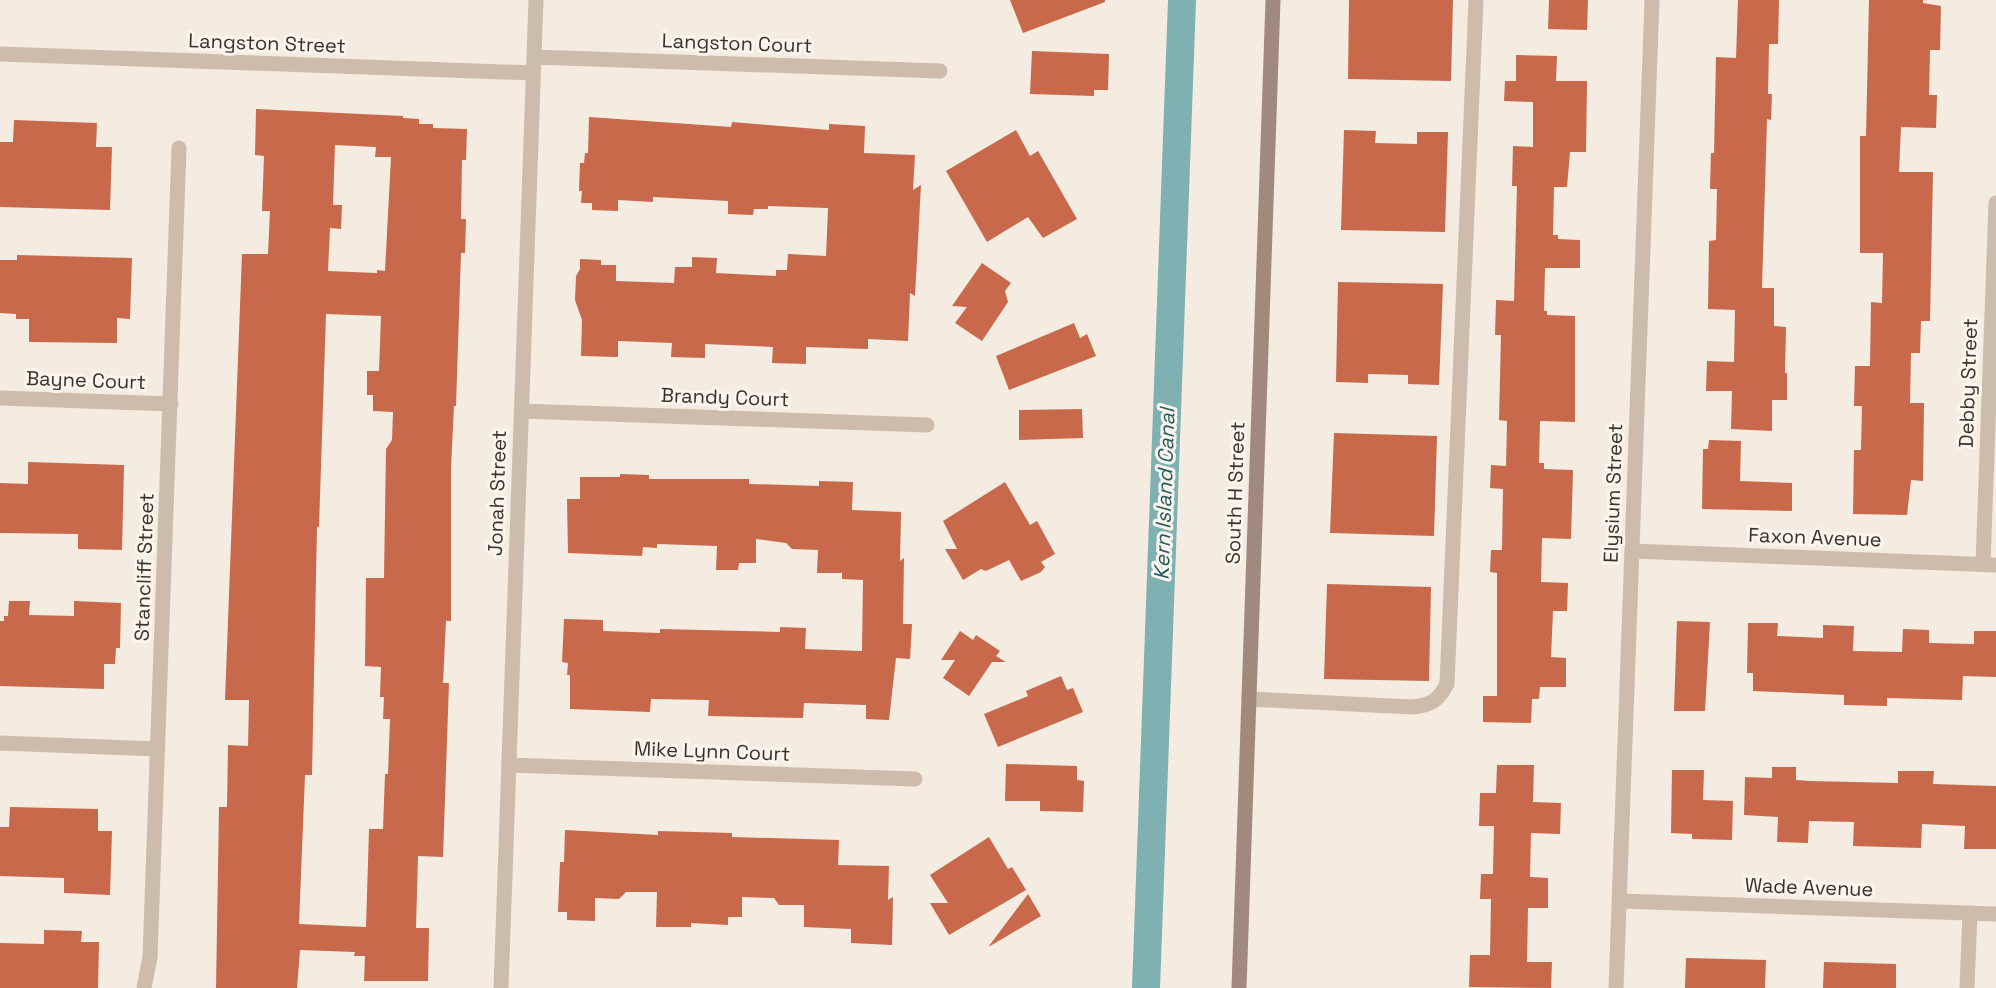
<svg xmlns="http://www.w3.org/2000/svg" width="1996" height="988" font-family="'Space Grotesk',sans-serif">
  <style>
    .lines { fill: none; stroke-linecap: round; stroke-linejoin: round }
    .canal { stroke: #7fb0b2; stroke-width: 28 }
    .building { fill: #c8694b; fill-rule: evenodd }
    .lane { stroke: #cdbbac; stroke-width: 15 }
    .street { stroke: #cdbbac; stroke-width: 15 }
    .secondary { stroke: #a18a7d; stroke-width: 15 }
    .labels { text-anchor: middle; dominant-baseline: central; stroke-width: 6; stroke-linejoin: round; paint-order: stroke }
    .street-label { font-size: 20px; fill: #3b302b; stroke: #fbf5ee }
    .water-label { font-size: 21px; font-style: italic; fill: #1f5a5e; stroke: #fbf5ee }
  </style>
  <rect width="100%" height="100%" fill="#f4ebe1"/>
  <g class="lines">
    <!-- canal -->
    <path class="canal" d="M 1146,988 L 1182,0"/>
  </g>
  <!-- building -->
  <path class="building" d="M 1010,0 L 1105,0 L 1105,2 L 1023,33 Z
    M 1349,0 L 1453,0 L 1451,81 L 1348,79 Z
    M 1549,0 L 1588,0 L 1587,30 L 1548,29 Z
    M 1738,0 L 1779,0 L 1778,44 L 1769,44 L 1768,94 L 1772,94 L 1771,120 L 1767,119 L 1762,288 L 1774,288 L 1774,326 L 1786,327 L 1785,373 L 1787,373 L 1787,400 L 1772,400 L 1772,431 L 1731,429 L 1732,391 L 1706,391 L 1707,361 L 1734,362 L 1735,310 L 1708,309 L 1709,241 L 1716,240 L 1717,189 L 1710,189 L 1711,153 L 1714,153 L 1716,57 L 1736,58 Z
    M 1869,0 L 1923,0 L 1923,3 L 1941,6 L 1940,50 L 1930,50 L 1929,95 L 1937,95 L 1936,128 L 1901,127 L 1899,172 L 1933,172 L 1930,321 L 1921,321 L 1920,353 L 1911,353 L 1910,403 L 1924,403 L 1923,481 L 1911,480 L 1907,515 L 1853,514 L 1854,450 L 1861,450 L 1862,406 L 1854,406 L 1855,366 L 1870,366 L 1871,302 L 1882,303 L 1883,253 L 1860,253 L 1860,136 L 1866,136 Z
    M 1032,51 L 1109,54 L 1108,90 L 1094,90 L 1094,96 L 1030,94 Z
    M 1516,55 L 1557,56 L 1556,81 L 1587,81 L 1586,152 L 1570,152 L 1567,187 L 1554,187 L 1553,235 L 1558,235 L 1558,239 L 1580,240 L 1580,268 L 1545,268 L 1544,311 L 1547,311 L 1547,315 L 1575,316 L 1575,422 L 1540,421 L 1539,463 L 1544,463 L 1544,469 L 1573,470 L 1571,539 L 1542,538 L 1541,582 L 1568,583 L 1567,611 L 1553,611 L 1551,657 L 1566,658 L 1566,687 L 1540,687 L 1539,699 L 1532,699 L 1531,723 L 1483,722 L 1483,696 L 1497,696 L 1497,573 L 1490,572 L 1491,550 L 1502,550 L 1503,489 L 1490,488 L 1491,465 L 1506,466 L 1507,421 L 1499,420 L 1501,335 L 1495,335 L 1496,300 L 1514,301 L 1517,186 L 1512,186 L 1513,146 L 1533,147 L 1533,102 L 1504,101 L 1505,81 L 1516,81 Z
    M 256,109 L 403,116 L 403,118 L 419,119 L 419,124 L 433,124 L 433,128 L 467,129 L 466,160 L 462,160 L 461,219 L 466,219 L 465,253 L 461,253 L 456,406 L 454,406 L 451,468 L 451,621 L 446,621 L 443,683 L 449,683 L 443,857 L 418,856 L 416,928 L 429,928 L 428,981 L 364,981 L 365,956 L 354,956 L 355,952 L 300,950 L 297,988 L 216,988 L 219,807 L 227,807 L 228,745 L 248,746 L 249,700 L 225,700 L 242,254 L 268,254 L 270,211 L 262,211 L 264,156 L 255,155 ZM 335,145 L 376,147 L 375,157 L 391,157 L 385,271 L 377,270 L 377,273 L 328,271 L 330,228 L 341,229 L 342,205 L 333,205 ZM 326,314 L 381,316 L 379,371 L 367,371 L 367,395 L 373,395 L 373,411 L 393,412 L 392,440 L 386,449 L 384,578 L 366,578 L 365,666 L 381,667 L 380,697 L 384,697 L 383,719 L 390,719 L 388,774 L 385,774 L 383,829 L 369,829 L 366,927 L 299,924 L 305,775 L 312,775 L 317,527 L 319,527 Z
    M 589,117 L 731,127 L 732,122 L 829,130 L 829,124 L 865,126 L 864,153 L 915,155 L 913,190 L 921,185 L 915,296 L 910,293 L 908,341 L 868,339 L 868,349 L 806,347 L 806,364 L 772,363 L 773,347 L 705,344 L 705,358 L 671,357 L 672,343 L 618,341 L 618,357 L 581,356 L 582,320 L 575,300 L 576,276 L 580,269 L 580,259 L 601,260 L 601,265 L 616,265 L 616,281 L 674,283 L 675,267 L 692,267 L 692,257 L 717,258 L 716,273 L 776,276 L 776,270 L 787,270 L 788,254 L 826,256 L 828,208 L 768,206 L 768,209 L 754,209 L 753,215 L 728,214 L 728,201 L 653,197 L 653,202 L 618,200 L 618,211 L 592,210 L 592,203 L 581,203 L 582,191 L 579,191 L 580,163 L 584,163 L 585,153 L 588,153 Z
    M 14,120 L 97,123 L 96,147 L 112,147 L 110,210 L 0,207 L 0,142 L 13,142 Z
    M 1016,130 L 1030,156 L 1038,151 L 1077,219 L 1043,238 L 1028,217 L 987,242 L 946,171 Z
    M 1344,130 L 1376,131 L 1375,143 L 1417,144 L 1417,132 L 1448,132 L 1445,232 L 1341,230 Z
    M 17,255 L 132,258 L 130,319 L 117,318 L 117,343 L 29,342 L 29,319 L 16,319 L 16,314 L 0,313 L 0,260 L 17,260 Z
    M 982,263 L 1011,283 L 1005,291 L 1008,302 L 982,341 L 955,323 L 967,307 L 952,306 Z
    M 1338,282 L 1443,284 L 1439,385 L 1408,384 L 1408,375 L 1368,374 L 1368,383 L 1336,382 Z
    M 1074,323 L 1080,338 L 1087,334 L 1096,356 L 1009,390 L 996,356 Z
    M 1082,409 L 1083,438 L 1019,440 L 1019,410 Z
    M 1334,433 L 1437,436 L 1434,536 L 1330,533 Z
    M 1709,440 L 1741,441 L 1740,481 L 1792,483 L 1792,511 L 1702,509 L 1703,449 L 1708,449 Z
    M 28,462 L 124,465 L 122,550 L 78,549 L 78,534 L 0,533 L 0,483 L 28,484 Z
    M 620,474 L 649,475 L 649,479 L 749,479 L 749,484 L 819,486 L 819,481 L 853,482 L 852,510 L 901,512 L 900,561 L 904,558 L 903,624 L 912,624 L 910,659 L 896,658 L 889,720 L 866,719 L 866,705 L 804,703 L 803,718 L 708,716 L 709,700 L 651,699 L 650,712 L 570,709 L 570,675 L 567,675 L 568,663 L 562,662 L 564,619 L 603,620 L 603,631 L 660,633 L 660,629 L 780,632 L 780,627 L 806,628 L 805,649 L 862,651 L 863,580 L 842,579 L 842,573 L 817,573 L 818,550 L 792,549 L 786,543 L 756,539 L 756,563 L 739,563 L 738,570 L 716,570 L 717,546 L 657,544 L 657,548 L 643,547 L 642,556 L 568,553 L 567,499 L 580,499 L 580,477 L 620,477 Z
    M 1005,482 L 1030,525 L 1037,521 L 1055,554 L 1041,562 L 1045,567 L 1041,572 L 1021,581 L 1009,560 L 986,571 L 981,569 L 963,580 L 945,549 L 957,549 L 943,521 Z
    M 1327,584 L 1431,587 L 1429,681 L 1324,679 Z
    M 9,601 L 30,601 L 29,615 L 74,616 L 74,601 L 121,603 L 120,648 L 116,648 L 115,664 L 104,664 L 104,689 L 0,686 L 0,621 L 4,621 L 4,616 L 8,616 Z
    M 1677,621 L 1710,622 L 1705,711 L 1674,711 Z
    M 1748,623 L 1778,623 L 1777,636 L 1823,638 L 1823,625 L 1854,626 L 1853,651 L 1902,652 L 1903,629 L 1929,630 L 1929,643 L 1974,644 L 1974,631 L 1996,631 L 1996,677 L 1963,676 L 1962,700 L 1887,698 L 1887,706 L 1844,705 L 1844,695 L 1753,691 L 1753,673 L 1747,673 Z
    M 960,631 L 973,640 L 976,635 L 1000,651 L 996,656 L 1006,662 L 992,662 L 969,696 L 943,678 L 955,660 L 941,660 Z
    M 1061,676 L 1067,690 L 1073,688 L 1083,712 L 998,747 L 984,714 L 1028,696 L 1026,691 Z
    M 1006,764 L 1077,766 L 1077,780 L 1084,781 L 1083,812 L 1040,811 L 1040,801 L 1005,801 Z
    M 1497,765 L 1534,765 L 1533,802 L 1561,803 L 1560,834 L 1531,833 L 1530,877 L 1548,878 L 1548,908 L 1528,908 L 1527,962 L 1552,962 L 1551,988 L 1469,987 L 1470,955 L 1490,955 L 1491,899 L 1480,899 L 1481,874 L 1493,874 L 1494,826 L 1479,826 L 1480,793 L 1496,793 Z
    M 1772,767 L 1796,767 L 1796,780 L 1810,781 L 1898,783 L 1898,771 L 1934,771 L 1933,784 L 1996,786 L 1996,849 L 1964,849 L 1965,826 L 1922,824 L 1921,848 L 1853,846 L 1854,822 L 1809,821 L 1808,843 L 1777,842 L 1778,817 L 1744,815 L 1745,777 L 1772,778 Z
    M 1672,770 L 1704,770 L 1703,800 L 1733,801 L 1732,840 L 1692,839 L 1692,834 L 1671,833 Z
    M 10,807 L 98,809 L 98,831 L 112,831 L 110,895 L 64,893 L 64,878 L 0,876 L 0,827 L 9,827 Z
    M 565,830 L 658,835 L 658,831 L 732,833 L 732,837 L 839,840 L 838,865 L 889,866 L 888,900 L 893,897 L 892,945 L 851,943 L 851,929 L 804,927 L 804,905 L 779,905 L 774,898 L 742,897 L 742,917 L 728,917 L 728,925 L 691,923 L 691,927 L 656,927 L 657,892 L 626,892 L 619,899 L 595,898 L 595,921 L 567,920 L 567,912 L 558,912 L 560,862 L 564,862 Z
    M 989,837 L 1008,869 L 1012,867 L 1026,890 L 949,935 L 930,903 L 948,903 L 930,875 Z
    M 1028,894 L 1041,916 L 990,946 L 989,946 Z
    M 44,930 L 82,931 L 81,942 L 99,942 L 98,988 L 0,988 L 0,943 L 44,944 Z
    M 1686,958 L 1766,960 L 1765,988 L 1685,988 Z
    M 1824,962 L 1896,964 L 1896,988 L 1823,988 Z"/>
  <g class="lines">
    <!-- lane -->
    <path class="lane" d="M 1249,699 L 1412,707 C 1431,705 1438,701 1447,684 L 1476,0"/>
    <!-- street -->
    <path class="street" d="M 0,54 L 533,73
      M 534,57 L 940,71
      M 0,398 L 171,404
      M 521,411 L 927,425
      M 1632,551 L 1996,565
      M 1983,564 L 1996,203
      M 0,743 L 158,749
      M 509,765 L 915,779
      M 1620,901 L 1996,914
      M 144,988 L 150,957 L 179,148
      M 501,988 L 536,0
      M 1616,988 L 1652,0
      M 1967,988 L 1970,913"/>
    <!-- secondary -->
    <path class="secondary" d="M 1239,988 L 1273,0"/>
  </g>
  <g class="labels">
    <!-- street labels -->
    <g class="street-label">
      <text transform="translate(267 43) rotate(2)">Langston Street</text>
      <text transform="translate(737 43) rotate(2)">Langston Court</text>
      <text transform="translate(86 380) rotate(2)">Bayne Court</text>
      <text transform="translate(1968 383) rotate(-88)">Debby Street</text>
      <text transform="translate(725 397) rotate(2)">Brandy Court</text>
      <text transform="translate(497 493) rotate(-88)">Jonah Street</text>
      <text transform="translate(1235 493) rotate(-88)">South H Street</text>
      <text transform="translate(1613 493) rotate(-88)">Elysium Street</text>
      <text transform="translate(1815 537) rotate(2)">Faxon Avenue</text>
      <text transform="translate(144 567) rotate(-88)">Stancliff Street</text>
      <text transform="translate(712 751) rotate(2)">Mike Lynn Court</text>
      <text transform="translate(1809 887) rotate(2)">Wade Avenue</text>
    </g>
    <!-- water labels -->
    <g class="water-label">
      <text transform="translate(1164 494) rotate(-88)">Kern Island Canal</text>
    </g>
  </g>
</svg>
